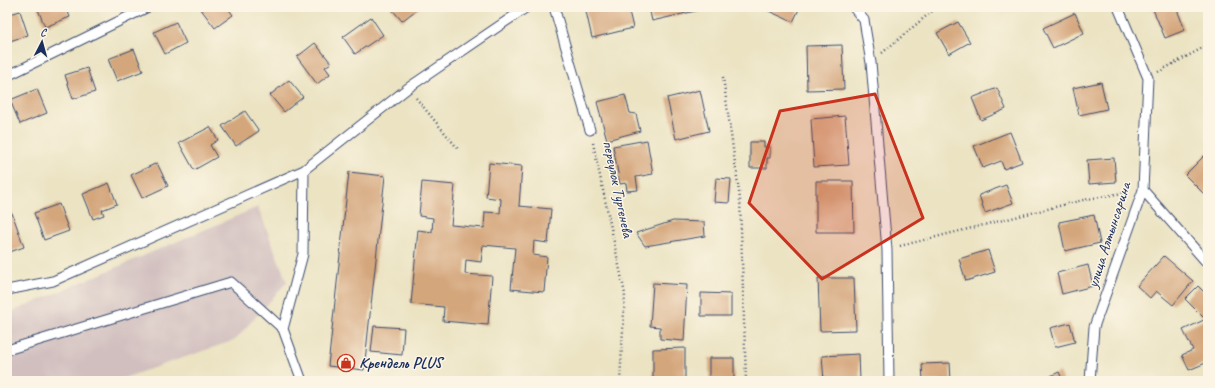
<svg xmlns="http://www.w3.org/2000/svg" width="1215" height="388" font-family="Caveat,sans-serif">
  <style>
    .industrial { fill: #d1bfbf }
    .building { fill: #d4a67c }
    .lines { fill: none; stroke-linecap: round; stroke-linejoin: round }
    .service-casing { stroke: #3a4a6d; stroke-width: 11 }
    .path { stroke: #3a4a6d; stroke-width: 2.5; stroke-dasharray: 1 3; stroke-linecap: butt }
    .service { stroke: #fff; stroke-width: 9 }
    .marked { fill: #c8321e; fill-opacity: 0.2; stroke: #c8321e; stroke-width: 3; stroke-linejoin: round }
    .labels { text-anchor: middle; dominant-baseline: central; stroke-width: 3; stroke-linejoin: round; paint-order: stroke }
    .street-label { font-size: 16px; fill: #1b2f5e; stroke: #fcf5e5 }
    .poi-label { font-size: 16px; font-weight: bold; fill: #1b2f5e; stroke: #fcf5e5; text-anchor: start }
  </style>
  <rect width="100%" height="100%" fill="#fcf5e5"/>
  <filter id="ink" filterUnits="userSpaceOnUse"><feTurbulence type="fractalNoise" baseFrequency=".025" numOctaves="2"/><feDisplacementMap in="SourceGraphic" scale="8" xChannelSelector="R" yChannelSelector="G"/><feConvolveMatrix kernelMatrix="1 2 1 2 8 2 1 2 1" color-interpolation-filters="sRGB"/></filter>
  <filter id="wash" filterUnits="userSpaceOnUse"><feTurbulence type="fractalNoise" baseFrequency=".012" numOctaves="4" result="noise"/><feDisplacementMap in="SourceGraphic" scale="16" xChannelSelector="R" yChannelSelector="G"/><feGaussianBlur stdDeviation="0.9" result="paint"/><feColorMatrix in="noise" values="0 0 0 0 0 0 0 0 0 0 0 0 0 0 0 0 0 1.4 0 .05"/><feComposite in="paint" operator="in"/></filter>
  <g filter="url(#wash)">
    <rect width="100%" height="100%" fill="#ebe3c2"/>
    <!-- industrial -->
    <path class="industrial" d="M 258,207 L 287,282 L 235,340 L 115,381 L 7,381 L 7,314 Z"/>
    <g id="blocks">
      <!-- building -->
      <path class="building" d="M 37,7 L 66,7 L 70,17 L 45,27 Z
        M 202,7 L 227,7 L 233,15 L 215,28 L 200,8 Z
        M 390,7 L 420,7 L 402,21 Z
        M 585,7 L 628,7 L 633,28 L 592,38 Z
        M 649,7 L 700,7 L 700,10 L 652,21 Z
        M 760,7 L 800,7 L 793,22 Z
        M 1152,7 L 1176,7 L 1185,30 L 1165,38 Z
        M 20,11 L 28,35 L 7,42 L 7,15 Z
        M 1075,13 L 1084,33 L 1053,48 L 1043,28 Z
        M 371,17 L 383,35 L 355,54 L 343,37 Z
        M 176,22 L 186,43 L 165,54 L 154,32 Z
        M 958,22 L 970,42 L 949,54 L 937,33 Z
        M 315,43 L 331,63 L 325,67 L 330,74 L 317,84 L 297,57 Z
        M 842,45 L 844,89 L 807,90 L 806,46 Z
        M 134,49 L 143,71 L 117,81 L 108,59 Z
        M 87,68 L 95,92 L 73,99 L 65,75 Z
        M 289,80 L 303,97 L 284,112 L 270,95 Z
        M 1101,82 L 1107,109 L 1079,115 L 1073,88 Z
        M 997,88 L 1006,109 L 981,120 L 972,98 Z
        M 37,89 L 47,113 L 20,124 L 10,100 Z
        M 700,90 L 709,131 L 676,139 L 667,98 Z
        M 625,95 L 630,113 L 636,114 L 640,131 L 607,140 L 597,102 Z
        M 245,111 L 259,131 L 236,146 L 222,126 Z
        M 845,116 L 849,165 L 814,167 L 811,119 Z
        M 210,127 L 218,140 L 210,145 L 217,157 L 194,170 L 179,143 Z
        M 1010,132 L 1022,162 L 1004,169 L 1001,161 L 983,168 L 974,146 Z
        M 647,140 L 653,174 L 636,177 L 638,190 L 627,191 L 626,183 L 620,184 L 613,146 Z
        M 750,142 L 764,142 L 764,147 L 770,147 L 770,158 L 767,158 L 767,168 L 750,168 Z
        M 1208,152 L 1208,190 L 1204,194 L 1185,175 Z
        M 1114,158 L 1116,182 L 1089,184 L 1087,160 Z
        M 157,163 L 168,186 L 142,198 L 131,175 Z
        M 489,163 L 522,166 L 519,206 L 551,209 L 548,243 L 534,241 L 533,255 L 547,257 L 544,292 L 511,289 L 515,248 L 483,245 L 481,262 L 466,260 L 465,274 L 492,276 L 488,325 L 443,321 L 444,307 L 411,304 L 418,230 L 432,232 L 433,218 L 419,216 L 422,182 L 455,185 L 451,225 L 484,228 L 485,212 L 500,213 L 501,199 L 486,197 Z
        M 349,172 L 385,176 L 364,370 L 328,366 Z
        M 716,178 L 731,179 L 729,203 L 714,202 Z
        M 816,181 L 853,181 L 854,232 L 816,232 Z
        M 109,183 L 117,204 L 102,210 L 104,215 L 93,219 L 83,194 Z
        M 1006,185 L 1013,203 L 985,213 L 979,195 Z
        M 59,204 L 69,231 L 44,240 L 34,213 Z
        M 12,213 L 24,247 L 7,253 L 7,214 Z
        M 1094,215 L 1100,243 L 1065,251 L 1059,222 Z
        M 673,221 L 704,222 L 705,236 L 645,246 L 636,233 Z
        M 988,250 L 995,272 L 966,281 L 959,259 Z
        M 1164,256 L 1193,281 L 1173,305 L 1156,291 L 1150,298 L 1137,286 Z
        M 1088,265 L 1093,286 L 1062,294 L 1057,273 Z
        M 818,278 L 854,278 L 856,330 L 820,331 Z
        M 653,283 L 687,285 L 684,341 L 660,339 L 660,327 L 650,326 Z
        M 1198,286 L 1208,296 L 1208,312 L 1203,317 L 1185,299 Z
        M 701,293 L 731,294 L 731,316 L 701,316 Z
        M 1208,318 L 1208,362 L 1189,370 L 1182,355 L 1193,350 L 1183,330 Z
        M 1070,323 L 1075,342 L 1055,347 L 1050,328 Z
        M 374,326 L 404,328 L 402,355 L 371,352 Z
        M 685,348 L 685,381 L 653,381 L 653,349 Z
        M 859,354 L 860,381 L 824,381 L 822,356 Z
        M 709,358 L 734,358 L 734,381 L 709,381 Z
        M 950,363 L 951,381 L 923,381 L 922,364 Z
        M 1059,372 L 1063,381 L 1040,381 Z"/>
    </g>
  </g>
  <g filter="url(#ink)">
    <use href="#blocks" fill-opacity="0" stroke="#3a4a6d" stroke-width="1"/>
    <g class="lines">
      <defs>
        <path id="service" d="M 554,7 L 590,130
          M 853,7 L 864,20 L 871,63 L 887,250 L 889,381
          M 7,76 L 148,7
          M 1143,190 L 1208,264
          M 7,290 L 53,281 L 304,170 L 408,88 L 527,7
          M 7,350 L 231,282 L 283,329
          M 302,381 L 283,329 L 303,254 L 304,170
          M 1090,381 L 1094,327 L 1143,190 L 1148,78 L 1118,7"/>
      </defs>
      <!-- service casing -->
      <use href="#service" class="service-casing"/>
      <!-- path -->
      <path class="path" d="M 882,53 L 937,7
        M 1158,72 L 1208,45
        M 723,77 L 740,199 L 746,381
        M 416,98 L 459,150
        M 593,143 L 625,294 L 620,381
        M 900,246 L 1083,200 L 1128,192"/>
      <!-- service -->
      <use href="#service" class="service"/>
    </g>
  </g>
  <!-- marked area -->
  <path class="marked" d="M 875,94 L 923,218 L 822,279 L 749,203 L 780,111 Z"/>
  <!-- icons -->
  <defs>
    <symbol id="shop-ring" viewBox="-11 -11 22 22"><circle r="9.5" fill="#fcf5e5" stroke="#c8321e" stroke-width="1.5"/><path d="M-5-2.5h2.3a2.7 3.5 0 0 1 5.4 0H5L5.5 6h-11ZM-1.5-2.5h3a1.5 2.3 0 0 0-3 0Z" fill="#c8321e"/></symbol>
  </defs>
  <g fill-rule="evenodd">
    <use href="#shop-ring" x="336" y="353" width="20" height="20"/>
  </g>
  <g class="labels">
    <!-- street labels -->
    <g class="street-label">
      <text transform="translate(618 189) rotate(78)">переулок Тургенева</text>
      <text transform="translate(1109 235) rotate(-72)">улица Алтынсарина</text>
    </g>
    <!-- poi labels -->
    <g class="poi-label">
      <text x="359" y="363">Крендель PLUS</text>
    </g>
  </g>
  <!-- margin -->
  <rect width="1215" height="388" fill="none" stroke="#fcf5e5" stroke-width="24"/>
  <!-- north arrow -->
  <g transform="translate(42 42) rotate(6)" stroke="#fcf5e5" stroke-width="3" paint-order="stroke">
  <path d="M0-3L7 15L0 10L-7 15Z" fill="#1b2f5e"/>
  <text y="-6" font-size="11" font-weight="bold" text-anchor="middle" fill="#1b2f5e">С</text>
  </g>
</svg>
